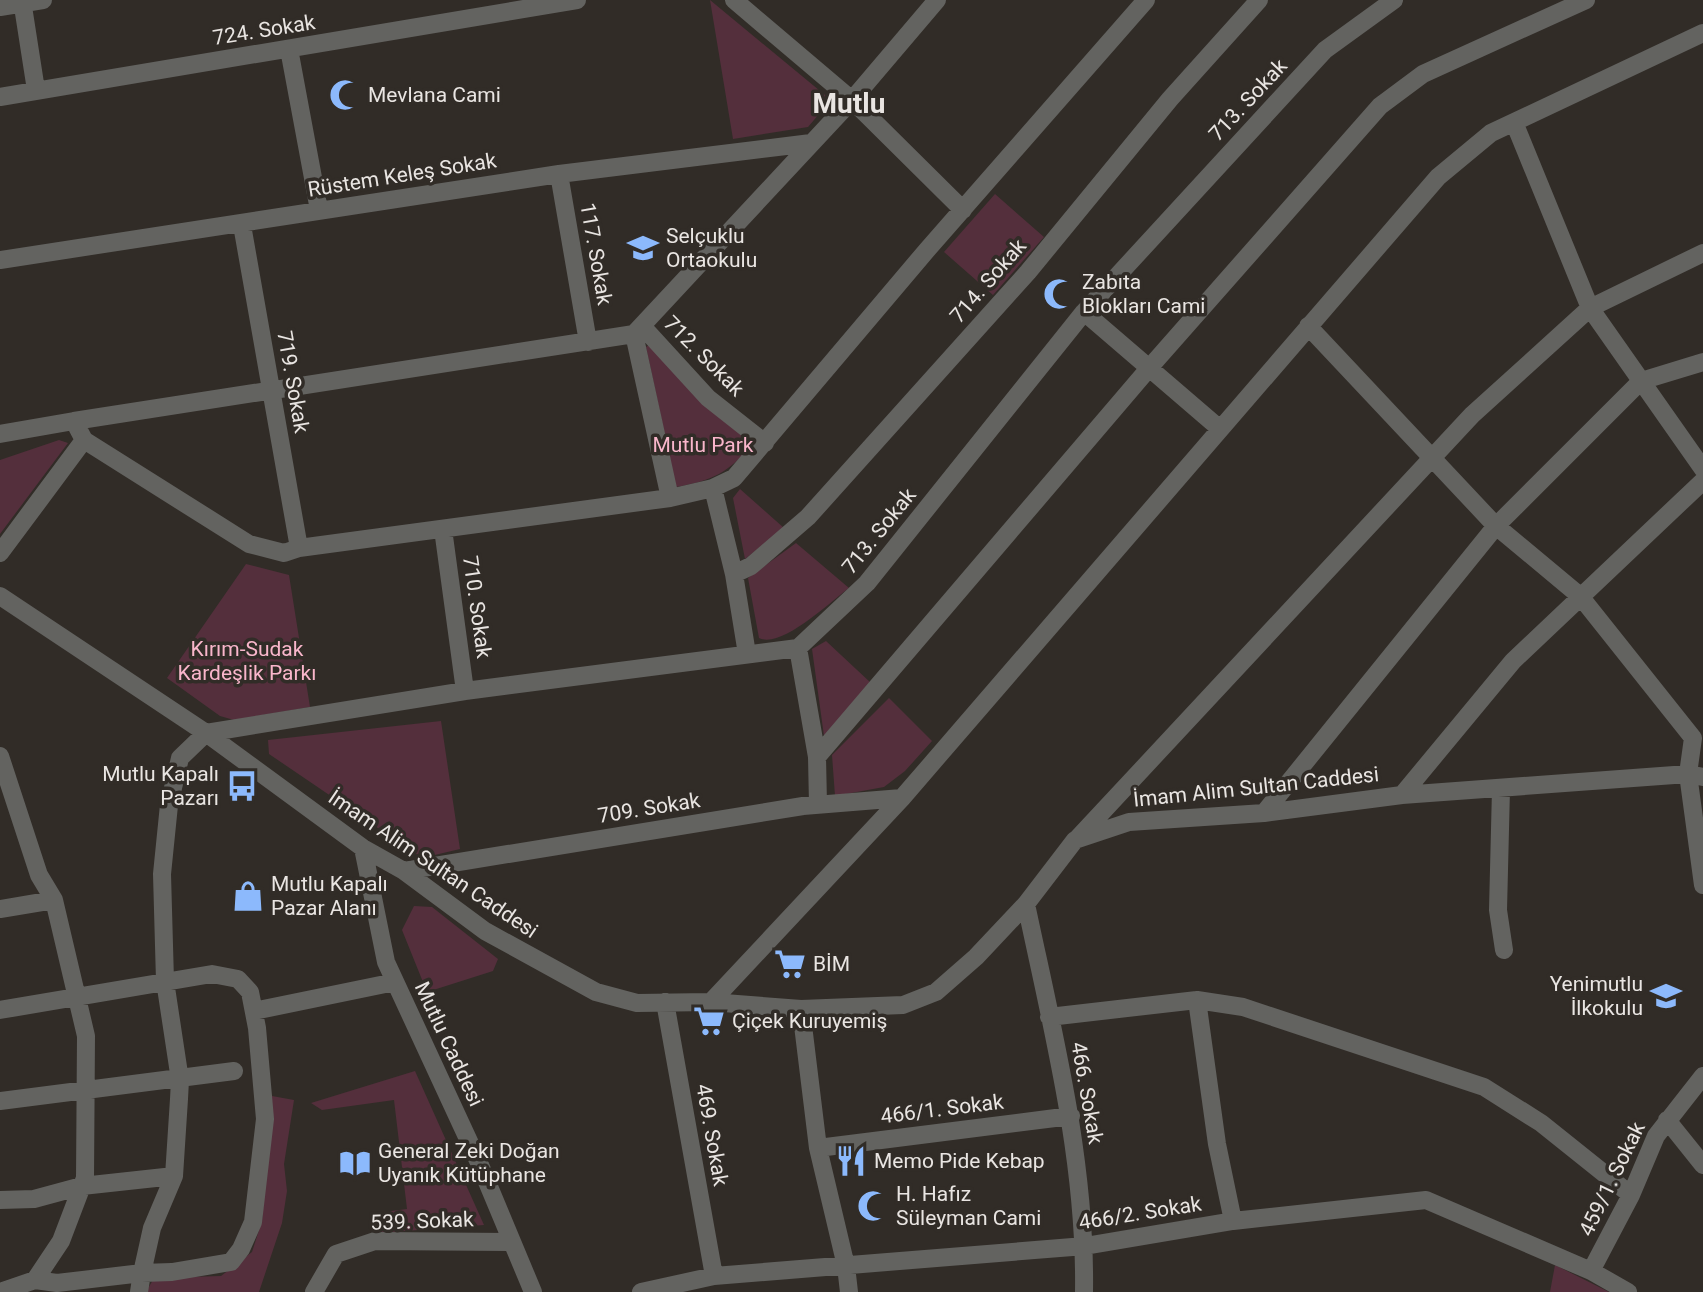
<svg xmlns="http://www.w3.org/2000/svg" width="1703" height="1292" font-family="Roboto,sans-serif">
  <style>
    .green { fill: #542f3c }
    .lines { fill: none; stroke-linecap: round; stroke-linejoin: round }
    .minor { stroke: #636360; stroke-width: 18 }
    .labels { text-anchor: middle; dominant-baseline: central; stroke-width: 7; stroke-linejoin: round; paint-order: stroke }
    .street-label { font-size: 21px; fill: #e9e5e2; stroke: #312c27 }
    .poi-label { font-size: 21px; fill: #e9e5e2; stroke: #312c27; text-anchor: start }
    .park-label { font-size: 21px; fill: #f9b6cb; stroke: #312c27 }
    .district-label { font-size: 28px; font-weight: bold; fill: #e9e5e2; stroke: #312c27 }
  </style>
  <rect width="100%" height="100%" fill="#312c27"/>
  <!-- green -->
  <path class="green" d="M 710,0 L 831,100 L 808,127 L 733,139 Z
    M 995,194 L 1044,237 L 993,295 L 944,252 Z
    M 653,342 L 702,397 L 753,445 C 726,473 715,480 676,487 L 646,347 Z
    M 59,440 L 68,443 L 0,534 L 0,460 Z
    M 740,489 L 784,528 L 745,559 L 733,498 Z
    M 796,543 L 849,588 C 829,603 781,649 759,638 L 748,578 Z
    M 246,564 L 289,575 L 310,707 L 234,720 L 220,716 L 167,678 Z
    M 826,641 L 871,683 L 824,736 L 812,649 Z
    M 889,698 L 932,741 L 905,771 L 884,787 L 835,796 L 832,755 Z
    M 441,721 L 460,849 L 422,858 L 269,754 L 268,740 Z
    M 414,906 L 432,907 L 498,959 L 493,971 L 427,992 L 402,930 Z
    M 415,1071 L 484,1225 L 378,1233 L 375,1213 L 407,1209 L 394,1100 L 322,1110 L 311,1103 Z
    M 272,1096 L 294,1100 L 284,1164 L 287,1191 L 282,1223 L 259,1292 L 146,1292 L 154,1278 L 221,1276 L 252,1252 L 262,1221 Z
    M 1555,1265 L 1609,1292 L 1550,1292 Z"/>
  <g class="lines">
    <!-- minor -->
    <path class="minor" d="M 22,0 L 36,90
      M 734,0 L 852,100 L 963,210
      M 0,7 L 43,0
      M 289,49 L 319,210
      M 0,97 L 577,0
      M 1514,122 L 1590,308 L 1703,469
      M 559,174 L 588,342
      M 242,225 L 299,548
      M 0,260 L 559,174 L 811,143
      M 1084,312 L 1219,428
      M 1308,326 L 1496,526 L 1580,596 L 1693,738 L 1688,774 L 1703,885
      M 643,327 L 708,398 L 765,443
      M 634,334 L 670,498
      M 74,421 L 634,334 L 852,100 L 937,0
      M 0,434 L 74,421 L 84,440 L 249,544 L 284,553 L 299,548 L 670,498 L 713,488 L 734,478 L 927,250 L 1146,0
      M 713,488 L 734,574 L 747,654
      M 443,529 L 465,691
      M 0,553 L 84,440
      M 734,574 L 751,566 L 808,517 L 1028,272 L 1170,99 L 1259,0
      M 0,596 L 206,733 L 363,848 L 404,871 L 485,931 L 596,992 L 637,1003 L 711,1002 L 801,1009 L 903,1005 L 936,992 L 976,957 L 1026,904 L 1075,840 L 1129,822 L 1264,813 L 1402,795 L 1688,774 L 1703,777
      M 798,648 L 817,757 L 818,804
      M 0,756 L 39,875 L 54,900 L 86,1036 L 85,1178 L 61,1241 L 35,1280
      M 817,757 L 1150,367 L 1380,106 L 1423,74 L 1586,0
      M 1501,789 L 1498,910 L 1504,950
      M 1402,795 L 1513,661 L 1703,481
      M 1264,813 L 1496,526 L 1641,381 L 1703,362
      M 1077,839 L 1472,415 L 1590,308 L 1703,253
      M 363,848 L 386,962 L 480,1165 L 533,1292
      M 404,871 L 803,806 L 902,798
      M 1026,904 C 1053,1032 1086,1160 1084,1292
      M 0,909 L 54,900
      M 1197,1000 L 1217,1144 L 1233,1221
      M 665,1002 L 714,1276
      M 711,1002 L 902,798 L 1438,177 L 1491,133 L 1703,33
      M 801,1009 L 818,1148 L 846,1266 L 849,1292
      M 0,1010 L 212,974 L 238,979 L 250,992 L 257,1028 L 265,1119 L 253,1222 L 241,1249 L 231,1262 L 172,1272 L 142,1273 L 139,1292
      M 254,1011 L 395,982
      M 1049,1017 L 1197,1000 L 1243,1007 L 1484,1087 L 1541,1123 L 1631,1195
      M 0,1101 L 234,1071
      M 1667,1120 L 1703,1165
      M 818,1148 L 1071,1116
      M 0,1200 L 34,1199 L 82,1186 L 174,1176
      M 1591,1271 L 1631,1195 L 1656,1136 L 1703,1076
      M 0,1292 L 35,1280 L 57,1283 L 142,1273 L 152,1228 L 174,1176 L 179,1099 L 180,1080 L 165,981 L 162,874 L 169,805 L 180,758 L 206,733 L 465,691 L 798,648 L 867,583 L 1084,312 L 1325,50 L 1394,0
      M 314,1292 L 336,1254 L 375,1241 L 512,1242
      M 641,1292 L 714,1276 L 1085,1246 L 1233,1221 L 1426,1200 L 1591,1271 L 1628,1292"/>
  </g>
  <!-- icons -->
  <defs>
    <symbol id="mosque-bare" viewBox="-9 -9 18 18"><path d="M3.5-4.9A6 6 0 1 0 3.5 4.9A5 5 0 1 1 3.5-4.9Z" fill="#8cb9fc" stroke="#312c27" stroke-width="2.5" paint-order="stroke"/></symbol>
    <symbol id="school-bare" viewBox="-9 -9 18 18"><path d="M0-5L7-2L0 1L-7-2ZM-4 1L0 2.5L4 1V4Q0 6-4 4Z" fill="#8cb9fc" stroke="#312c27" stroke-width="2.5" paint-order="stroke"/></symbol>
    <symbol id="bus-bare" viewBox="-9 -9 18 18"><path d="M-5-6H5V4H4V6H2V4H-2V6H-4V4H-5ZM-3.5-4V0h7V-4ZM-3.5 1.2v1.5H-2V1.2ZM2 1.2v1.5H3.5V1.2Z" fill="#8cb9fc" stroke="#312c27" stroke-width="2.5" paint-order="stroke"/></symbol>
    <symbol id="shop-bare" viewBox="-9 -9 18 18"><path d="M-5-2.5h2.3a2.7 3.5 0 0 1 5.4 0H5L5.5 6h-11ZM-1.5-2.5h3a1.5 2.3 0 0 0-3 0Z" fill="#8cb9fc" stroke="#312c27" stroke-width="2.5" paint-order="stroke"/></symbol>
    <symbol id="supermarket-bare" viewBox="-9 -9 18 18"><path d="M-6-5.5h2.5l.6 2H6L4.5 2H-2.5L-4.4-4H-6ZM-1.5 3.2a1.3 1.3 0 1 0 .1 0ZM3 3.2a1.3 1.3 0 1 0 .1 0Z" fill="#8cb9fc" stroke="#312c27" stroke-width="2.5" paint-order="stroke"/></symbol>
    <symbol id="restaurant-bare" viewBox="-9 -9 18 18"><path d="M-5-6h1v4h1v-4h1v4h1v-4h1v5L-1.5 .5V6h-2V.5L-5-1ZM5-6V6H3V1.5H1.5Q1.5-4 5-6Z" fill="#8cb9fc" stroke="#312c27" stroke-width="2.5" paint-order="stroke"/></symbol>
    <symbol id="library-bare" viewBox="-9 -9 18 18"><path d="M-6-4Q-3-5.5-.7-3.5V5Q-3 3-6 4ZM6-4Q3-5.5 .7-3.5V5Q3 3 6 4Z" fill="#8cb9fc" stroke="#312c27" stroke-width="2.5" paint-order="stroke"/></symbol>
  </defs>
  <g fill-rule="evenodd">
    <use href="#mosque-bare" x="323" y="73" width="44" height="44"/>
    <use href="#school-bare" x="621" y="226" width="44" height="44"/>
    <use href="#mosque-bare" x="1037" y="272" width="44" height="44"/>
    <use href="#bus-bare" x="220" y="764" width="44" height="44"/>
    <use href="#shop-bare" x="226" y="874" width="44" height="44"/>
    <use href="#supermarket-bare" x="768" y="942" width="44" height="44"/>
    <use href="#school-bare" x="1644" y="974" width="44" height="44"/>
    <use href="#supermarket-bare" x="687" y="999" width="44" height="44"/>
    <use href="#restaurant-bare" x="829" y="1139" width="44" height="44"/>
    <use href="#library-bare" x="333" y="1141" width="44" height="44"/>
    <use href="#mosque-bare" x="851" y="1184" width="44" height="44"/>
  </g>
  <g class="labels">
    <!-- street labels -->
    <g class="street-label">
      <text transform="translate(264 30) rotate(-9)">724. Sokak</text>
      <text transform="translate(1248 100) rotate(-47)">713. Sokak</text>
      <text transform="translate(402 175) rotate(-9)">Rüstem Keleş Sokak</text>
      <text transform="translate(596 254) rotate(80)">117. Sokak</text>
      <text transform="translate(988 281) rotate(-49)">714. Sokak</text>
      <text transform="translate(704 356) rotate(45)">712. Sokak</text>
      <text transform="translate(293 382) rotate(80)">719. Sokak</text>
      <text transform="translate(879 531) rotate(-51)">713. Sokak</text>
      <text transform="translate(477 607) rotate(82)">710. Sokak</text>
      <text transform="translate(1256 787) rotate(-6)">İmam Alim Sultan Caddesi</text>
      <text transform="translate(649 808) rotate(-9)">709. Sokak</text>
      <text transform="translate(433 864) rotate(34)">İmam Alim Sultan Caddesi</text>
      <text transform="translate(449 1044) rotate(65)">Mutlu Caddesi</text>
      <text transform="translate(1087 1093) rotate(80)">466. Sokak</text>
      <text transform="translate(942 1109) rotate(-7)">466/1. Sokak</text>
      <text transform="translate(712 1135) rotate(80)">469. Sokak</text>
      <text transform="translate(1612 1179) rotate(-64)">459/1. Sokak</text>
      <text transform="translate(1140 1213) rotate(-9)">466/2. Sokak</text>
      <text transform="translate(422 1221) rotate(-2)">539. Sokak</text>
    </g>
    <!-- poi labels -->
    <g class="poi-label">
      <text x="368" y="95">Mevlana Cami</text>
      <text x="666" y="236">Selçuklu<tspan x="666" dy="24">Ortaokulu</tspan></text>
      <text x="1082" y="282">Zabıta<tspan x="1082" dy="24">Blokları Cami</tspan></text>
      <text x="219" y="774" text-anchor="end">Mutlu Kapalı<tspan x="219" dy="24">Pazarı</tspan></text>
      <text x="271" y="884">Mutlu Kapalı<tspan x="271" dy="24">Pazar Alanı</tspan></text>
      <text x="813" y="964">BİM</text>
      <text x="1643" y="984" text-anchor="end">Yenimutlu<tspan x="1643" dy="24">İlkokulu</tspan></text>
      <text x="732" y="1021">Çiçek Kuruyemiş</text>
      <text x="378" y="1151">General Zeki Doğan<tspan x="378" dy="24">Uyanık Kütüphane</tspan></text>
      <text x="874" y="1161">Memo Pide Kebap</text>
      <text x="896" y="1194">H. Hafız<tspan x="896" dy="24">Süleyman Cami</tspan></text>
    </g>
    <!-- park labels -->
    <g class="park-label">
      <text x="703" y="445">Mutlu Park</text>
      <text x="247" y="649">Kırım-Sudak<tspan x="247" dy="24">Kardeşlik Parkı</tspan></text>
    </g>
    <!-- district labels -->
    <g class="district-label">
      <text x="849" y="103">Mutlu</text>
    </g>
  </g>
</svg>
